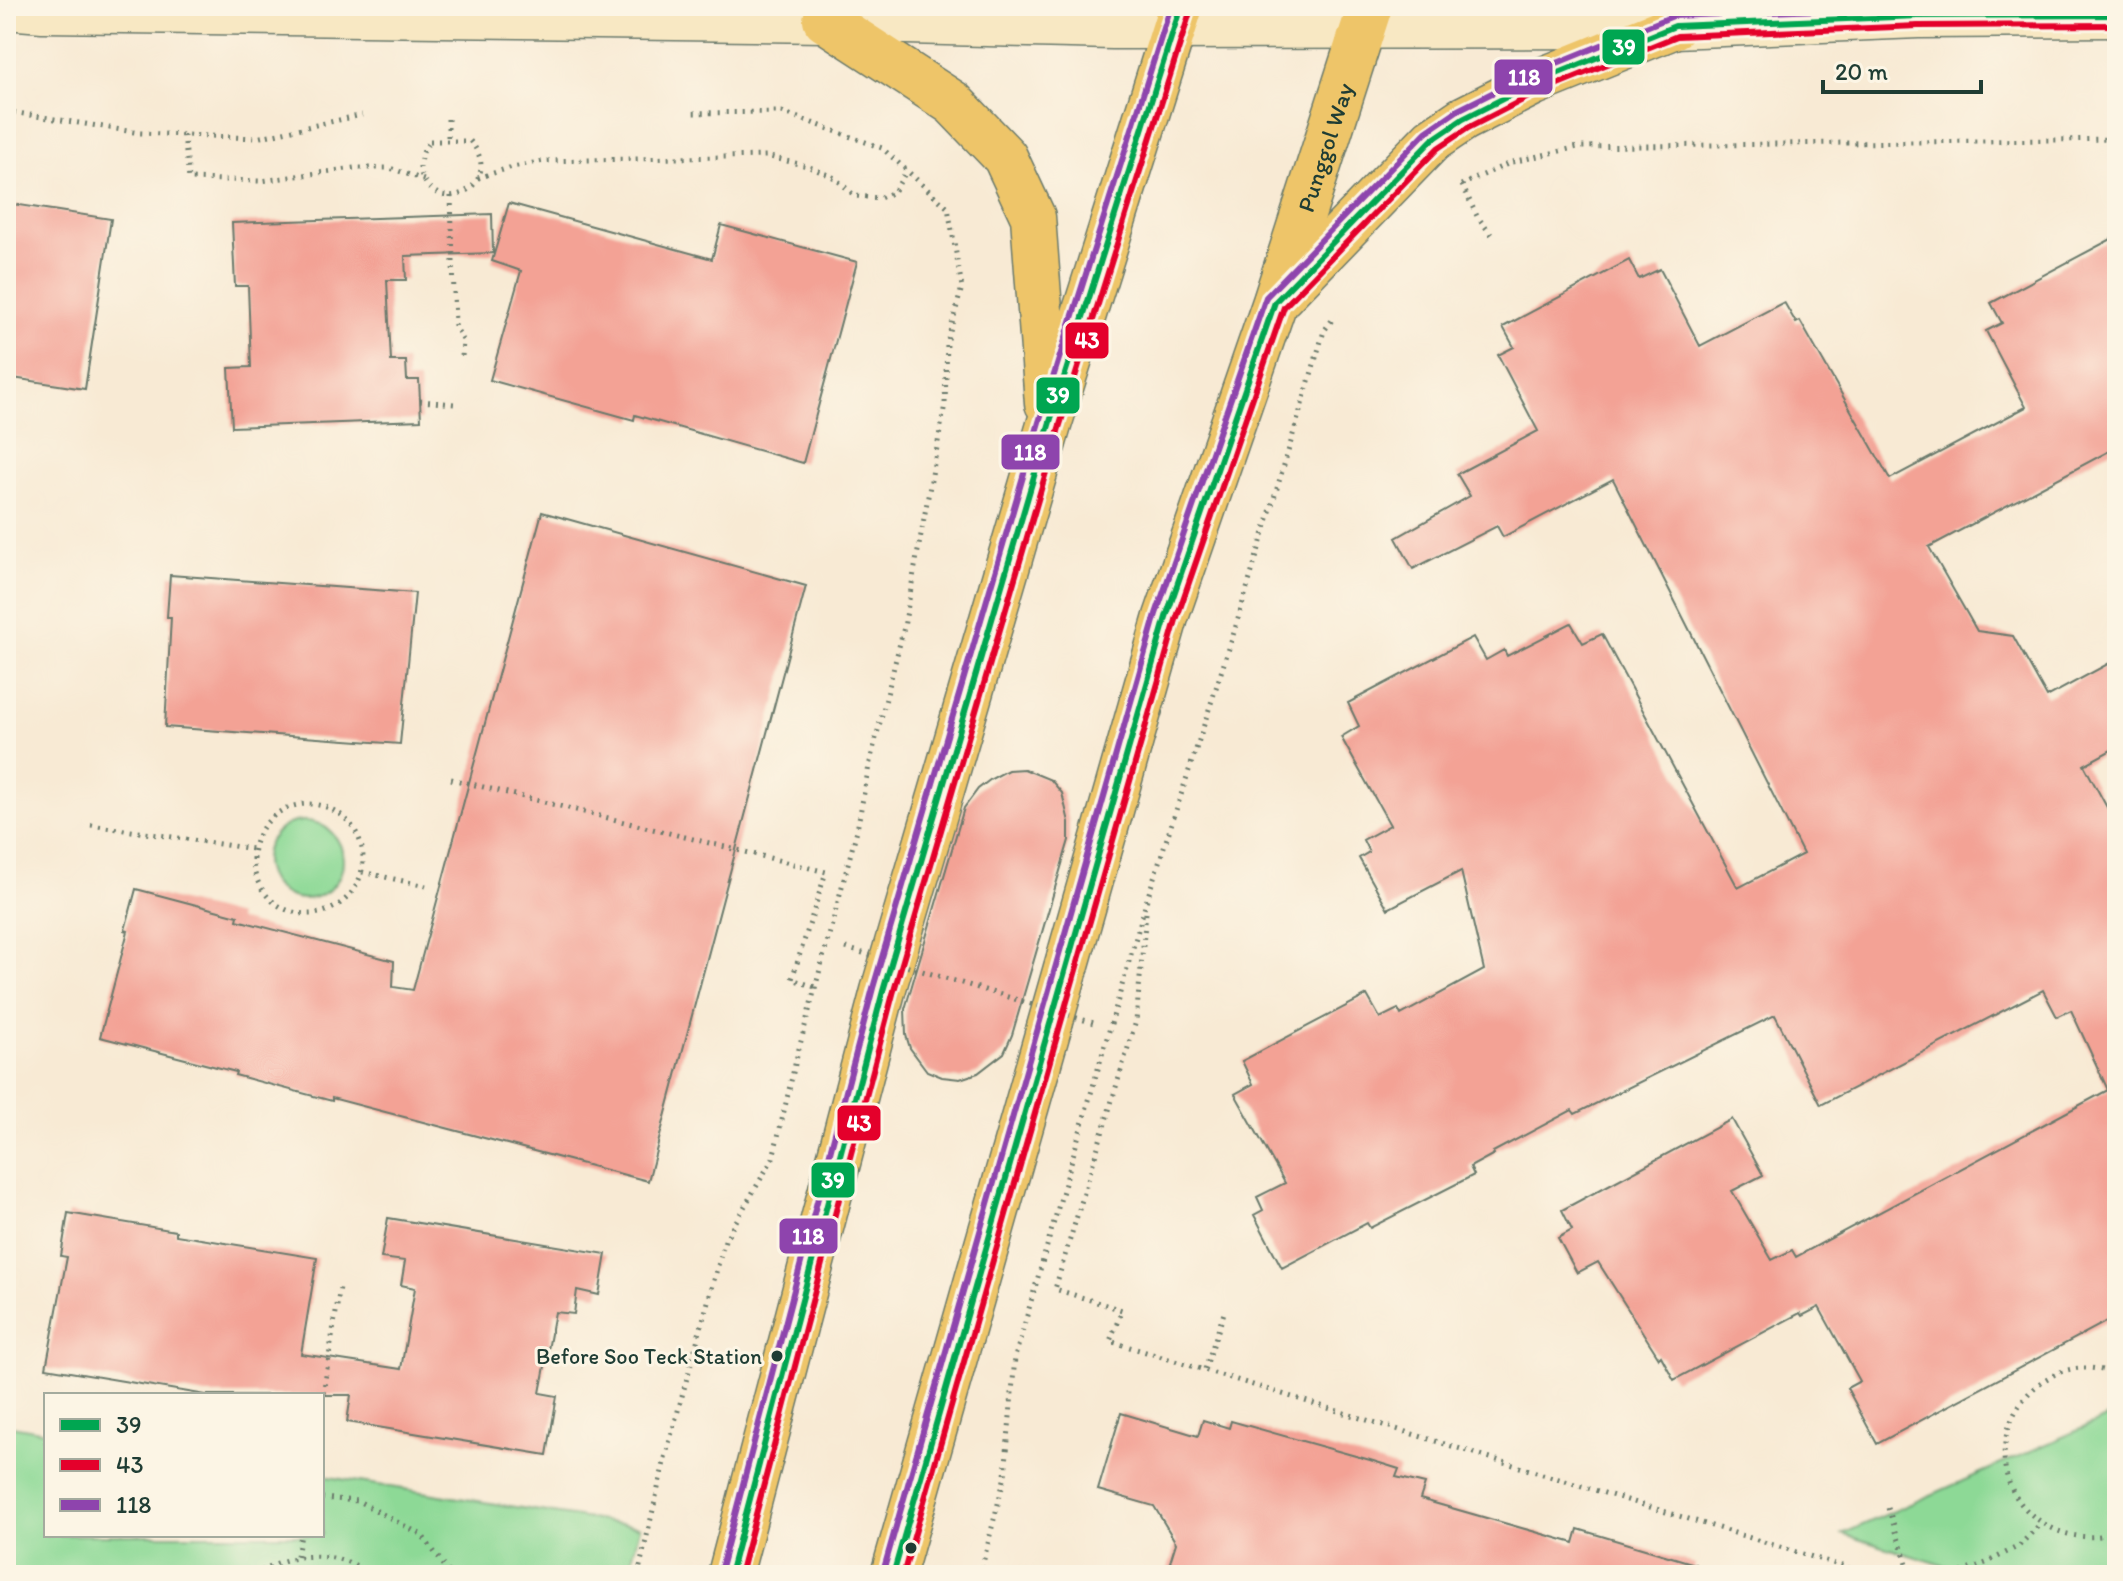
<svg xmlns="http://www.w3.org/2000/svg" width="2123" height="1581" font-family="Itim,sans-serif">
  <style>
    .green { fill: #8dd996; stroke: #568b65; stroke-width: 2 }
    .building { fill: #f3a295 }
    .lines { fill: none; stroke-linecap: round; stroke-linejoin: round }
    .secondary-casing { stroke: #6b7a6c; stroke-width: 47 }
    .primary-casing { stroke: #6b7a6c; stroke-width: 47 }
    .path { stroke: #6b7a6c; stroke-width: 5; stroke-dasharray: 2 6; stroke-linecap: butt }
    .secondary { stroke: #f8e8c3; stroke-width: 44 }
    .primary { stroke: #eec569; stroke-width: 44 }
    .path-bridge { stroke: #6b7a6c; stroke-width: 5; stroke-dasharray: 2 6; stroke-linecap: butt }
    .bus-1-casing { stroke: #fcf5e5; stroke-width: 12 }
    .bus-2-casing { stroke: #fcf5e5; stroke-width: 12 }
    .bus-3-casing { stroke: #fcf5e5; stroke-width: 12 }
    .bus-1 { stroke: #00a651; stroke-width: 6 }
    .bus-2 { stroke: #e4002b; stroke-width: 6 }
    .bus-3 { stroke: #8e44ad; stroke-width: 6 }
    .bus-dot { fill: #1f3d34; stroke: #fcf5e5; stroke-width: 3 }
    .labels { text-anchor: middle; dominant-baseline: central; stroke-width: 6; stroke-linejoin: round; paint-order: stroke }
    .bus-label { font-size: 22px; fill: #1f3d34; stroke: #fcf5e5; text-anchor: end }
    .street-label { font-size: 24px; fill: #1f3d34; stroke: #fcf5e5 }
    .line-badge { stroke: #fcf5e5; stroke-width: 3 }
    .badge-label { font-size: 22px; text-anchor: middle; font-weight: bold; fill: #fff }
  </style>
  <rect width="100%" height="100%" fill="#fcf5e5"/>
  <filter id="ink" filterUnits="userSpaceOnUse"><feTurbulence type="fractalNoise" baseFrequency=".0125" numOctaves="2"/><feDisplacementMap in="SourceGraphic" scale="16" xChannelSelector="R" yChannelSelector="G"/><feConvolveMatrix kernelMatrix="1 2 1 2 8 2 1 2 1" color-interpolation-filters="sRGB"/></filter>
  <filter id="wash" filterUnits="userSpaceOnUse"><feTurbulence type="fractalNoise" baseFrequency=".006" numOctaves="4" result="noise"/><feDisplacementMap in="SourceGraphic" scale="32" xChannelSelector="R" yChannelSelector="G"/><feGaussianBlur stdDeviation="1.8" result="paint"/><feColorMatrix in="noise" values="0 0 0 0 0 0 0 0 0 0 0 0 0 0 0 0 0 1.4 0 .05"/><feComposite in="paint" operator="in"/></filter>
  <g filter="url(#wash)">
    <rect width="100%" height="100%" fill="#f8ead4"/>
    <!-- green -->
    <path class="green" d="M265 860a39 39 0 1 1 78 0a39 39 0 1 1-78 0Z
      M 2117,1413 L 2117,1575 L 1974,1575 L 1842,1534 Z
      M 6,1425 L 46,1432 L 46,1535 L 322,1535 L 322,1476 L 640,1527 L 628,1575 L 6,1575 Z"/>
    <g id="blocks">
      <!-- building -->
      <path class="building" d="M 6,203 L 111,219 L 85,389 L 6,377 Z
        M 509,203 L 712,259 L 721,225 L 857,262 L 803,463 L 635,415 L 634,420 L 490,380 L 521,271 L 492,261 Z
        M 492,214 L 493,253 L 405,256 L 406,280 L 387,280 L 391,361 L 406,361 L 407,380 L 419,380 L 421,420 L 232,427 L 229,368 L 251,367 L 248,286 L 235,286 L 232,223 Z
        M 2117,236 L 2117,447 L 1929,547 L 1977,631 L 2013,636 L 2047,697 L 2117,659 L 2117,747 L 2084,765 L 2117,826 L 2117,1316 L 1877,1444 L 1847,1388 L 1860,1381 L 1819,1307 L 1802,1316 L 1800,1313 L 1674,1380 L 1661,1356 L 1659,1358 L 1598,1262 L 1577,1273 L 1558,1238 L 1572,1230 L 1562,1210 L 1732,1119 L 1763,1175 L 1732,1191 L 1772,1260 L 1792,1250 L 1796,1257 L 2108,1090 L 2071,1010 L 2057,1017 L 2043,990 L 1821,1105 L 1775,1015 L 1575,1114 L 1572,1110 L 1493,1152 L 1494,1154 L 1470,1167 L 1474,1175 L 1370,1228 L 1367,1223 L 1282,1268 L 1254,1215 L 1263,1210 L 1257,1197 L 1285,1183 L 1235,1094 L 1253,1084 L 1242,1061 L 1367,995 L 1380,1018 L 1398,1009 L 1401,1015 L 1484,970 L 1461,871 L 1388,909 L 1359,858 L 1369,852 L 1363,840 L 1390,825 L 1341,737 L 1359,726 L 1348,703 L 1473,637 L 1486,660 L 1504,650 L 1507,656 L 1571,623 L 1583,643 L 1602,634 L 1738,888 L 1803,854 L 1613,479 L 1503,537 L 1497,526 L 1413,569 L 1396,538 L 1470,496 L 1457,474 L 1538,431 L 1498,355 L 1514,347 L 1503,327 L 1629,260 L 1639,279 L 1660,269 L 1700,346 L 1784,302 L 1796,323 L 1800,321 L 1890,479 L 2026,407 L 1986,331 L 2002,323 L 1991,303 Z
        M 542,512 L 806,586 L 648,1181 L 332,1098 L 332,1101 L 235,1075 L 236,1072 L 100,1037 L 128,931 L 125,930 L 136,889 L 238,916 L 237,920 L 394,961 L 393,987 L 413,990 Z
        M 170,575 L 415,593 L 400,744 L 165,727 L 171,617 L 167,617 Z
        M 1024,769 L 1051,780 L 1062,793 L 1069,822 L 1069,840 L 1012,1035 L 1004,1053 L 978,1073 L 960,1079 L 942,1077 L 927,1071 L 910,1048 L 906,1035 L 905,1009 L 964,808 L 978,789 L 991,779 L 1008,770 Z
        M 68,1213 L 176,1231 L 176,1235 L 317,1258 L 301,1354 L 401,1369 L 415,1288 L 401,1285 L 405,1261 L 381,1258 L 388,1218 L 606,1254 L 599,1295 L 577,1290 L 574,1314 L 555,1312 L 540,1393 L 557,1396 L 547,1455 L 347,1422 L 351,1395 L 206,1395 L 46,1368 L 67,1257 L 61,1256 Z
        M 1121,1413 L 1198,1436 L 1203,1420 L 1229,1428 L 1231,1421 L 1370,1460 L 1399,1469 L 1396,1477 L 1425,1484 L 1420,1499 L 1574,1543 L 1578,1529 L 1695,1564 L 1693,1575 L 1166,1575 L 1176,1543 L 1154,1506 L 1098,1490 Z"/>
    </g>
  </g>
  <g filter="url(#ink)">
    <use href="#blocks" fill-opacity="0" stroke="#6b7a6c" stroke-width="2"/>
    <g class="lines">
      <defs>
        <path id="secondary" d="M 6,7 L 43,10 L 825,20 L 1113,27 L 1675,26 L 1918,16 L 2117,15"/>
        <g id="primary">
          <path d="M 825,20 L 953,103 L 1005,157 L 1033,217 L 1047,403"/>
          <path d="M 1281,296 L 1432,140 L 1463,119 L 1534,83 L 1675,26"/>
          <path d="M 730,1575 L 883,991 L 1049,425 L 1181,6"/>
          <path id="s1" d="M 893,1575 L 1166,617 L 1275,302 L 1370,6"/>
        </g>
      </defs>
      <!-- secondary casing -->
      <use href="#secondary" class="secondary-casing"/>
      <!-- primary casing -->
      <use href="#primary" class="primary-casing"/>
      <!-- path -->
      <path class="path" d="M 6,111 L 140,133 L 256,138 L 362,115
        M 448,119 L 448,141
        M 184,135 L 189,179 L 261,181 L 354,168 L 390,168 L 424,180
        M 430,141 L 470,141 C 507,183 440,220 422,176 C 417,163 422,152 430,141 Z
        M 478,178 L 512,167 L 544,161 L 766,156 L 807,166 L 835,178 L 855,196 L 880,198 L 894,192 L 907,170
        M 1461,185 L 1512,162 L 1578,147 L 2117,139
        M 1462,185 L 1477,216 L 1493,237
        M 451,196 L 455,326 L 463,340 L 462,357
        M 420,401 L 455,404
        M 451,779 L 826,872 L 792,979 L 815,987
        M253 859a55 55 0 1 1 110 0a55 55 0 1 1-110 0Z
        M 91,825 L 253,849
        M 362,872 L 426,886
        M 1146,913 L 1136,1021 L 1055,1289 L 1122,1310 L 1110,1341 L 1871,1575
        M 1205,1369 L 1225,1310
        M 2117,1375 C 2023,1334 1951,1482 2056,1530 C 2074,1538 2099,1539 2117,1532
        M 322,1401 L 340,1287
        M 45,1442 L 46,1443
        M 322,1498 L 358,1501 L 422,1535 L 451,1575
        M 1888,1508 L 1911,1575
        M 2110,1534 L 2117,1548
        M 297,1556 L 301,1535
        M 255,1575 C 289,1551 338,1549 371,1575
        M 638,1575 L 665,1458 L 725,1240 L 773,1158 L 796,1060 L 857,830 L 869,766 L 904,627 L 945,404 L 947,343 L 962,287 L 948,208 L 882,148 L 782,112 L 688,113
        M 980,1575 L 1005,1476 L 1015,1357 L 1147,899 L 1232,639 L 1324,331 L 1332,320
        M 1954,1575 L 1986,1563 L 2019,1546 L 2041,1523"/>
      <!-- secondary -->
      <use href="#secondary" class="secondary"/>
      <!-- primary -->
      <use href="#primary" class="primary"/>
      <!-- path-bridge -->
      <path class="path-bridge" d="M 846,948 L 1097,1024"/>
      <defs>
        <path id="bus-1" d="M 730,1575 L 883,991 L 1049,425 L 1181,6
          M 893,1575 L 1166,617 L 1275,302 L 1432,140 L 1463,119 L 1534,83 L 1675,26 L 1918,16 L 2117,15"/>
        <path id="bus-2" d="M 740,1575 L 893,994 L 1059,428 L 1191,9
          M 903,1575 L 1176,620 L 1284,307 L 1438,148 L 1468,128 L 1538,92 L 1677,36 L 1918,26 L 2117,25"/>
        <path id="bus-3" d="M 720,1572 L 873,988 L 1039,422 L 1171,6
          M 883,1572 L 1156,614 L 1266,297 L 1426,132 L 1458,110 L 1530,74 L 1673,16 L 1918,6"/>
      </defs>
      <!-- bus-1 casing -->
      <use href="#bus-1" class="bus-1-casing"/>
      <!-- bus-2 casing -->
      <use href="#bus-2" class="bus-2-casing"/>
      <!-- bus-3 casing -->
      <use href="#bus-3" class="bus-3-casing"/>
      <!-- bus-1 -->
      <use href="#bus-1" class="bus-1"/>
      <!-- bus-2 -->
      <use href="#bus-2" class="bus-2"/>
      <!-- bus-3 -->
      <use href="#bus-3" class="bus-3"/>
    </g>
  </g>
  <!-- markers -->
  <g class="bus-dot">
    <circle cx="777" cy="1356" r="7"/>
    <circle cx="911" cy="1548" r="7"/>
  </g>
  <g class="labels">
    <!-- bus labels -->
    <g class="bus-label">
      <text x="762" y="1356">Before Soo Teck Station</text>
    </g>
    <!-- street labels -->
    <g class="street-label">
      <text stroke="none"><textPath href="#s1" startOffset="1492">Punggol Way</textPath></text>
    </g>
  </g>
  <g class="line-badge">
    <rect x="1601" y="28" width="45" height="38" rx="8" fill="#00a651"/>
    <rect x="1493" y="58" width="61" height="38" rx="8" fill="#8e44ad"/>
    <rect x="1064" y="321" width="46" height="39" rx="8" fill="#e4002b"/>
    <rect x="1035" y="376" width="46" height="39" rx="8" fill="#00a651"/>
    <rect x="1000" y="433" width="61" height="38" rx="8" fill="#8e44ad"/>
    <rect x="836" y="1104" width="46" height="38" rx="8" fill="#e4002b"/>
    <rect x="810" y="1161" width="46" height="38" rx="8" fill="#00a651"/>
    <rect x="778" y="1217" width="61" height="38" rx="8" fill="#8e44ad"/>
  </g>
  <g class="badge-label">
    <text x="1624" y="55">39</text>
    <text x="1524" y="85">118</text>
    <text x="1087" y="348">43</text>
    <text x="1058" y="403">39</text>
    <text x="1030" y="460">118</text>
    <text x="859" y="1131">43</text>
    <text x="833" y="1188">39</text>
    <text x="808" y="1244">118</text>
  </g>
  <!-- margin -->
  <rect width="2123" height="1581" fill="none" stroke="#fcf5e5" stroke-width="32"/>
  <!-- legend -->
  <rect x="44" y="1393" width="280" height="144" fill="#fcf5e5" stroke="#a4ab9e" stroke-width="2"/>
  <rect x="60" y="1419" width="40" height="12" fill="#00a651" stroke="#a4ab9e" stroke-width="2"/>
  <text x="116" y="1433" font-size="24" fill="#1f3d34">39</text>
  <rect x="60" y="1459" width="40" height="12" fill="#e4002b" stroke="#a4ab9e" stroke-width="2"/>
  <text x="116" y="1473" font-size="24" fill="#1f3d34">43</text>
  <rect x="60" y="1499" width="40" height="12" fill="#8e44ad" stroke="#a4ab9e" stroke-width="2"/>
  <text x="116" y="1513" font-size="24" fill="#1f3d34">118</text>
  <!-- scale -->
  <path d="M1823 80v12h158v-12" fill="none" stroke="#1f3d34" stroke-width="4"/>
  <text x="1835" y="80" font-size="24" fill="#1f3d34" stroke="#fcf5e5" stroke-width="6" paint-order="stroke">20 m</text>
</svg>
